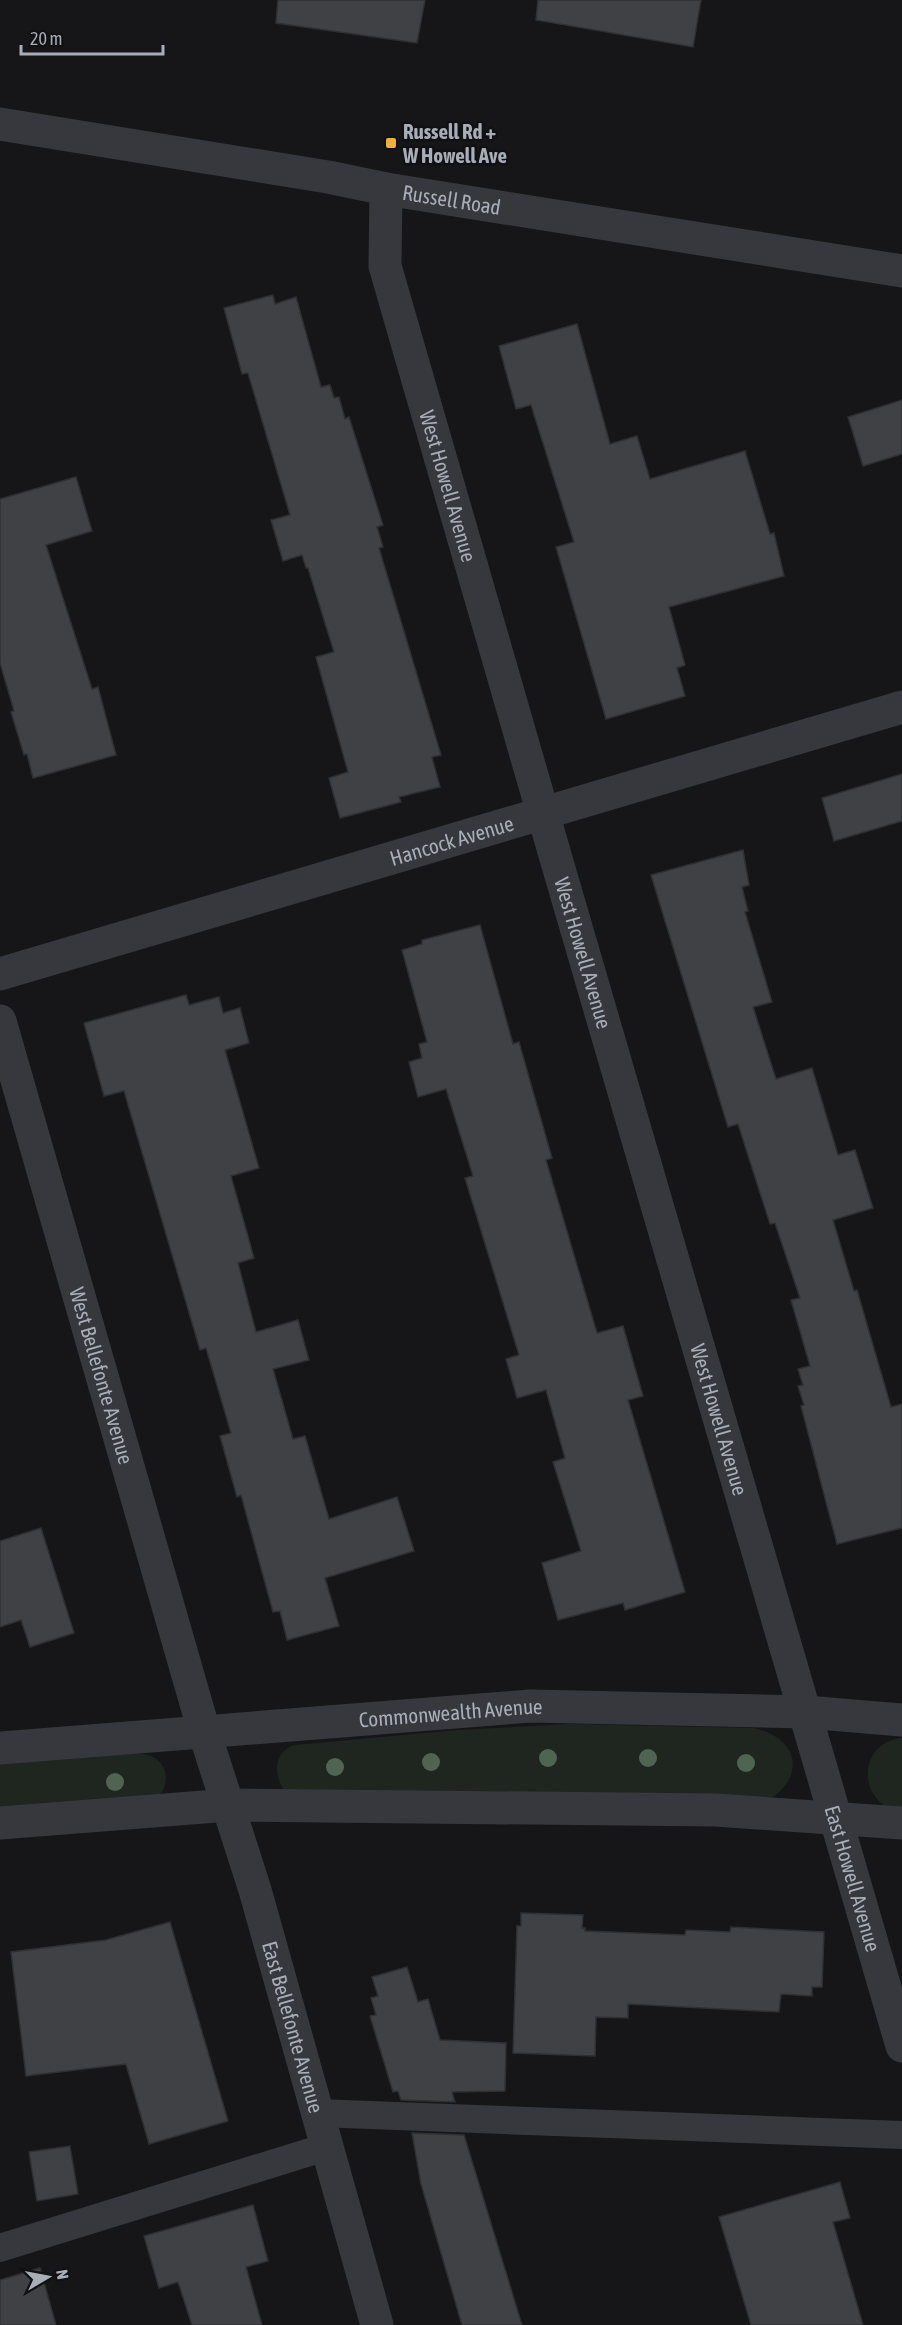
<svg xmlns="http://www.w3.org/2000/svg" width="902" height="2325" font-family="'Asap Condensed',sans-serif">
  <style>
    .green { fill: #1e261f }
    .building { fill: #404145; stroke: #303034; stroke-width: 1.5 }
    .lines { fill: none; stroke-linecap: round; stroke-linejoin: round }
    .service { stroke: #37383d; stroke-width: 28 }
    .minor { stroke: #37383d; stroke-width: 33 }
    .tertiary { stroke: #37383d; stroke-width: 33 }
    .tree { fill: #506452 }
    .poi-dot { fill: #f2b134; stroke: #111113; stroke-width: 2 }
    .labels { text-anchor: middle; dominant-baseline: central; stroke-width: 5; stroke-linejoin: round; paint-order: stroke }
    .poi-label { font-size: 21px; font-weight: bold; fill: #a8adb8; stroke: #111113; text-anchor: start }
    .street-label { font-size: 21px; fill: #a8adb8; stroke: #111113 }
  </style>
  <rect width="100%" height="100%" fill="#161618"/>
  <!-- green -->
  <path class="green" d="M 569,1724 L 753,1728 C 802,1738 806,1781 763,1803 L 285,1791 C 273,1776 273,1751 295,1745 L 457,1730 Z
    M 902,1738 L 902,1813 C 893,1809 883,1807 877,1799 C 857,1775 871,1740 902,1738 Z
    M 129,1754 C 135,1754 143,1753 148,1755 C 168,1761 171,1783 158,1797 L 0,1814 L 0,1764 Z"/>
  <!-- building -->
  <path class="building" d="M 278,0 L 425,0 L 417,43 L 276,23 Z
    M 538,0 L 701,0 L 693,47 L 536,20 Z
    M 273,295 L 275,304 L 296,297 L 321,387 L 330,385 L 334,398 L 339,397 L 345,419 L 349,417 L 383,525 L 377,527 L 383,547 L 379,548 L 441,755 L 432,757 L 440,787 L 399,797 L 401,802 L 340,818 L 329,778 L 348,772 L 316,657 L 334,652 L 308,568 L 306,568 L 302,555 L 283,561 L 271,520 L 290,515 L 248,373 L 242,374 L 224,308 Z
    M 577,324 L 610,444 L 637,436 L 650,479 L 745,451 L 770,534 L 774,533 L 784,576 L 669,607 L 685,665 L 677,668 L 685,696 L 606,719 L 556,547 L 574,542 L 531,405 L 516,409 L 499,346 Z
    M 902,400 L 902,454 L 863,466 L 848,417 Z
    M 76,477 L 92,531 L 46,545 L 92,689 L 98,687 L 116,755 L 33,778 L 27,754 L 24,755 L 11,712 L 14,711 L 0,663 L 0,499 Z
    M 902,774 L 902,821 L 834,841 L 822,798 Z
    M 743,850 L 749,885 L 742,887 L 748,911 L 745,912 L 772,1002 L 753,1007 L 776,1079 L 812,1068 L 838,1155 L 855,1150 L 873,1208 L 833,1220 L 854,1291 L 857,1290 L 891,1407 L 902,1404 L 902,1528 L 837,1544 L 801,1406 L 804,1405 L 798,1386 L 803,1385 L 798,1369 L 810,1366 L 791,1300 L 800,1298 L 775,1223 L 770,1224 L 738,1124 L 728,1127 L 651,875 Z
    M 480,925 L 513,1044 L 519,1042 L 552,1158 L 546,1160 L 597,1333 L 623,1326 L 643,1396 L 628,1400 L 685,1592 L 625,1610 L 623,1603 L 558,1620 L 542,1563 L 581,1551 L 553,1462 L 565,1458 L 546,1390 L 517,1398 L 506,1359 L 519,1355 L 465,1178 L 473,1176 L 446,1089 L 418,1097 L 409,1062 L 422,1058 L 419,1044 L 427,1042 L 402,950 L 422,944 L 422,940 Z
    M 186,995 L 189,1005 L 219,997 L 223,1013 L 240,1008 L 249,1043 L 225,1050 L 259,1168 L 231,1176 L 254,1258 L 238,1263 L 256,1332 L 298,1320 L 309,1360 L 273,1369 L 293,1439 L 305,1436 L 329,1519 L 397,1497 L 414,1551 L 325,1578 L 339,1626 L 287,1640 L 280,1611 L 273,1612 L 241,1495 L 237,1497 L 220,1436 L 231,1433 L 206,1348 L 200,1350 L 124,1091 L 104,1096 L 84,1023 Z
    M 41,1528 L 74,1633 L 30,1647 L 21,1620 L 0,1627 L 0,1541 Z
    M 521,1913 L 583,1915 L 582,1928 L 585,1928 L 585,1931 L 685,1935 L 686,1930 L 730,1932 L 731,1927 L 824,1932 L 822,1987 L 812,1987 L 812,1996 L 781,1994 L 779,2012 L 628,2004 L 628,2018 L 596,2017 L 595,2056 L 513,2053 L 517,1926 L 521,1926 Z
    M 170,1922 L 228,2121 L 149,2144 L 126,2064 L 26,2076 L 11,1952 L 106,1940 Z
    M 407,1967 L 418,2002 L 428,1999 L 440,2040 L 506,2043 L 505,2091 L 452,2092 L 455,2102 L 401,2100 L 398,2091 L 393,2092 L 370,2016 L 376,2015 L 371,1998 L 378,1996 L 372,1977 Z
    M 412,2133 L 464,2135 L 522,2325 L 462,2325 L 421,2184 Z
    M 70,2146 L 78,2194 L 37,2201 L 29,2152 Z
    M 840,2182 L 850,2218 L 833,2222 L 863,2325 L 751,2325 L 719,2217 Z
    M 253,2205 L 268,2261 L 246,2267 L 262,2325 L 192,2325 L 178,2282 L 159,2288 L 144,2236 Z
    M 40,2268 L 56,2325 L 0,2325 L 0,2280 Z"/>
  <g class="lines">
    <!-- service -->
    <path class="service" d="M 317,2113 L 902,2135
      M 0,2248 L 326,2147"/>
    <!-- minor -->
    <g class="minor">
      <path id="s1" d="M 386,189 L 385,266 L 555,855 L 902,2046"/>
      <path id="s2" d="M 0,974 L 902,707"/>
      <path id="s3" d="M 0,1021 L 204,1731 L 255,1890 L 377,2325"/>
    </g>
    <!-- tertiary -->
    <g class="tertiary">
      <path id="s4" d="M 0,124 L 328,177 L 386,189 L 902,271"/>
      <path id="s5" d="M 0,1748 L 530,1706 L 806,1712 L 902,1720"/>
      <path d="M 0,1823 L 229,1805 L 715,1810 L 902,1823"/>
    </g>
  </g>
  <!-- trees -->
  <g class="tree">
    <circle cx="548" cy="1758" r="9"/>
    <circle cx="648" cy="1758" r="9"/>
    <circle cx="431" cy="1762" r="9"/>
    <circle cx="746" cy="1763" r="9"/>
    <circle cx="335" cy="1767" r="9"/>
    <circle cx="115" cy="1782" r="9"/>
  </g>
  <!-- markers -->
  <rect class="poi-dot" x="385" y="137" width="12" height="12" rx="3"/>
  <g class="labels">
    <!-- poi labels -->
    <g class="poi-label">
      <text x="403" y="131">Russell Rd +<tspan x="403" dy="24">W Howell Ave</tspan></text>
    </g>
    <!-- street labels -->
    <g class="street-label">
      <text stroke="none"><textPath href="#s4" startOffset="458">Russell Road</textPath></text>
      <text stroke="none"><textPath href="#s1" startOffset="306">West Howell Avenue</textPath></text>
      <text stroke="none"><textPath href="#s2" startOffset="471">Hancock Avenue</textPath></text>
      <text stroke="none"><textPath href="#s1" startOffset="792">West Howell Avenue</textPath></text>
      <text stroke="none"><textPath href="#s3" startOffset="369">West Bellefonte Avenue</textPath></text>
      <text stroke="none"><textPath href="#s1" startOffset="1278">West Howell Avenue</textPath></text>
      <text stroke="none"><textPath href="#s5" startOffset="452">Commonwealth Avenue</textPath></text>
      <text stroke="none"><textPath href="#s1" startOffset="1756">East Howell Avenue</textPath></text>
      <text stroke="none"><textPath href="#s3" startOffset="1048">East Bellefonte Avenue</textPath></text>
    </g>
  </g>
  <!-- north arrow -->
  <g transform="translate(48 2277) rotate(80)" stroke="#111113" stroke-width="4.5" paint-order="stroke">
  <path d="M0-4.5L10 22L0 15L-10 22Z" fill="#a8adb8"/>
  <text y="-9" font-size="16" font-weight="bold" text-anchor="middle" fill="#a8adb8">N</text>
  </g>
  <!-- scale -->
  <path d="M21 45v9h142v-9" fill="none" stroke="#a8adb8" stroke-width="3"/>
  <text x="30" y="45" font-size="18" fill="#a8adb8" stroke="#111113" stroke-width="4.5" paint-order="stroke">20 m</text>
</svg>
